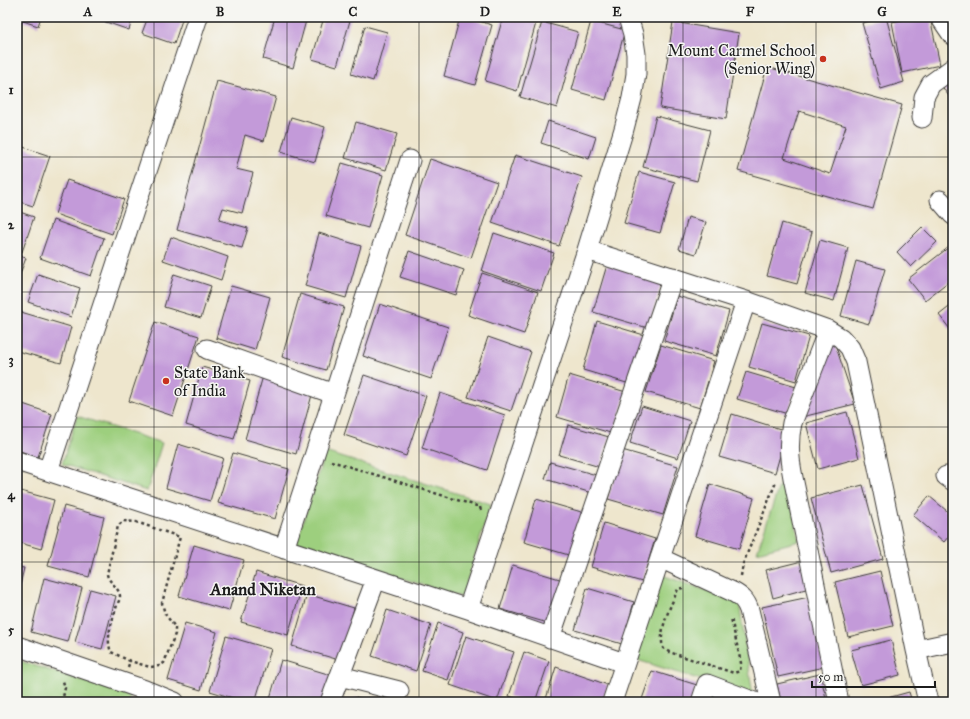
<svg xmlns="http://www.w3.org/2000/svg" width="970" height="719" font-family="'IM FELL Great Primer',serif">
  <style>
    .green { fill: #9dcf7e; stroke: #5c764d }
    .building { fill: #c39ad9; fill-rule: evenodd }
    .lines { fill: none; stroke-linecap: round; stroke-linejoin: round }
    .minor-casing { stroke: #3c3a37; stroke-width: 21 }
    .path { stroke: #3c3a37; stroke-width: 2.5; stroke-dasharray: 3 3; stroke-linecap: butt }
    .minor { stroke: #fff; stroke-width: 19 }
    .grid { fill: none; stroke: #1c1c1c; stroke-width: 1; stroke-opacity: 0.55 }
    .poi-dot { fill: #c8321e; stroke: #f6f6f2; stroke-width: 1.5 }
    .labels { text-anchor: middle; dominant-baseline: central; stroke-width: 3; stroke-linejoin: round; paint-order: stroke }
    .poi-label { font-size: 16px; fill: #1c1c1c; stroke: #f6f6f2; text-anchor: end }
    .neighbourhood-label { font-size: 17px; font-weight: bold; fill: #1c1c1c; stroke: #f6f6f2 }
    .neatline { fill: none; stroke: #1c1c1c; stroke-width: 1.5 }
    .grid-label { font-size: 13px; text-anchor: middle; font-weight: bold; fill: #1c1c1c }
  </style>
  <rect width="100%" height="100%" fill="#f6f6f2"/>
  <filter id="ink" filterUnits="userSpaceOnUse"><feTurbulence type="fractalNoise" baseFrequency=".025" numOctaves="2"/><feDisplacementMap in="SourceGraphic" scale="8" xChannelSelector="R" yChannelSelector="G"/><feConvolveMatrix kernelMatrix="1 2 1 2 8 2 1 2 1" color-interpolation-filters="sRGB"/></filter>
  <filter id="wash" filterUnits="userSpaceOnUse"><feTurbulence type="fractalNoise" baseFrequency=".012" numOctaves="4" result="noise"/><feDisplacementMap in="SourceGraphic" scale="16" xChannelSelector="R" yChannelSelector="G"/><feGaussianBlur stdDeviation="0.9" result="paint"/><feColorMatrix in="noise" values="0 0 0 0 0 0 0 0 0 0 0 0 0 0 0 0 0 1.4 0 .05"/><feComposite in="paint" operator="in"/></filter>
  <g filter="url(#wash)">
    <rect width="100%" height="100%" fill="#eee6cd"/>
    <!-- green -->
    <path class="green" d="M 77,416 L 162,443 L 147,491 L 62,464 Z
      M 325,452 L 491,504 L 462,597 L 296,545 Z
      M 785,468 L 799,541 L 757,552 Z
      M 659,574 L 739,602 L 753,696 L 634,659 Z
      M 17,660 L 131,696 L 129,702 L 17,702 Z"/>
    <g id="blocks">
      <!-- building -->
      <path class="building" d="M 17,17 L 41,17 L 38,26 L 17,19 Z
        M 101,17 L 133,17 L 129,30 L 100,20 Z
        M 148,17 L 183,17 L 174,44 L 142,33 Z
        M 275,17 L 307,17 L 293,68 L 263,59 Z
        M 324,17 L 351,17 L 337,66 L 312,59 Z
        M 460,17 L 465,17 L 492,25 L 475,85 L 444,76 Z
        M 503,17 L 517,17 L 536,23 L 517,91 L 485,81 Z
        M 886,17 L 904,82 L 881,89 L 862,23 Z
        M 916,17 L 930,17 L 940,65 L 902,73 L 892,22 Z
        M 591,21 L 625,30 L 606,100 L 572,90 Z
        M 542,22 L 578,32 L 557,108 L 520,97 Z
        M 673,22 L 739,33 L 726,119 L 660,108 Z
        M 365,26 L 387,32 L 373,81 L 351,74 Z
        M 767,67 L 902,105 L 873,209 L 738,171 ZM 799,111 L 846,126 L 830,174 L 784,158 Z
        M 953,77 L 953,102 L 941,85 Z
        M 217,81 L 276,97 L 264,141 L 245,135 L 236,169 L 253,173 L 242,213 L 223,208 L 219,220 L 248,228 L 242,248 L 177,230 Z
        M 656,116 L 710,130 L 697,181 L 643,167 Z
        M 291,117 L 325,127 L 315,162 L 281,152 Z
        M 548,121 L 596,137 L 589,159 L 541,143 Z
        M 356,122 L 397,134 L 386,170 L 345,158 Z
        M 17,145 L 50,156 L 33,206 L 17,201 Z
        M 515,155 L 582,177 L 559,246 L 492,223 Z
        M 430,159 L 497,182 L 471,258 L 405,235 Z
        M 342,163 L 383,175 L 368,228 L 326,216 Z
        M 639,172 L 675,182 L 660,233 L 624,223 Z
        M 67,180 L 124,199 L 112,234 L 55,214 Z
        M 17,211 L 34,217 L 22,252 L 17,251 Z
        M 688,217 L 706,222 L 696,254 L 679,249 Z
        M 53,220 L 104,238 L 91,276 L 40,258 Z
        M 782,223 L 812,232 L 797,284 L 767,276 Z
        M 922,227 L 937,242 L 911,267 L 897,252 Z
        M 319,233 L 361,246 L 346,298 L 305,286 Z
        M 494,233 L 554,253 L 541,291 L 482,271 Z
        M 171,237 L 228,257 L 221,280 L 163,260 Z
        M 820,240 L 848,248 L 834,301 L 805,293 Z
        M 949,247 L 953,253 L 953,278 L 925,300 L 908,279 Z
        M 409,251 L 464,270 L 456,295 L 400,277 Z
        M 17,255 L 26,258 L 17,282 Z
        M 856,261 L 885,269 L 869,324 L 841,316 Z
        M 607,265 L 662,281 L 648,328 L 593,312 Z
        M 482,273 L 538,292 L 524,334 L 468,315 Z
        M 38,274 L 80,288 L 71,317 L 28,302 Z
        M 174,274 L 211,286 L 201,318 L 164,307 Z
        M 231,286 L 270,297 L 255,350 L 216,338 Z
        M 300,294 L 344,307 L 326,370 L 282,357 Z
        M 677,296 L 729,311 L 716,356 L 664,341 Z
        M 380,304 L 448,327 L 431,379 L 363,356 Z
        M 953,304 L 953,333 L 939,315 Z
        M 21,312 L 71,327 L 61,363 L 17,351 L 17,325 Z
        M 597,321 L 644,335 L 630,384 L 583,370 Z
        M 155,322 L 199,336 L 173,416 L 129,401 Z
        M 762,323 L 809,336 L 796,381 L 749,367 Z
        M 488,337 L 531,352 L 511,411 L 468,397 Z
        M 834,341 L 855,404 L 802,417 Z
        M 661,345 L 714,361 L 700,408 L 646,392 Z
        M 202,367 L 250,381 L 234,439 L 186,425 Z
        M 746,372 L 796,387 L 788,414 L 737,399 Z
        M 364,375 L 426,396 L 406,456 L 344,435 Z
        M 569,375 L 626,392 L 614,434 L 557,417 Z
        M 263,376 L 313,391 L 296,454 L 245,439 Z
        M 440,393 L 505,415 L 487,470 L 422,448 Z
        M 17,402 L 52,414 L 38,457 L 17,450 Z
        M 642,406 L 690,421 L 678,458 L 630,443 Z
        M 847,412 L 859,458 L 818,469 L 806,423 Z
        M 732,414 L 787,431 L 775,473 L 719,457 Z
        M 568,425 L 609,437 L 600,467 L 559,455 Z
        M 178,444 L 223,458 L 210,501 L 166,488 Z
        M 622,450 L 678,466 L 663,515 L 608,499 Z
        M 233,453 L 289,469 L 275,519 L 218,503 Z
        M 550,462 L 600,476 L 595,494 L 545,479 Z
        M 710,484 L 754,498 L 739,549 L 695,536 Z
        M 863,485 L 883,559 L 831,573 L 811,498 Z
        M 17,490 L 54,500 L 41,549 L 17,542 Z
        M 929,496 L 953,516 L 953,531 L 944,542 L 913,515 Z
        M 536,499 L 585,513 L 572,556 L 524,542 Z
        M 64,506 L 104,517 L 89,577 L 48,566 Z
        M 604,523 L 655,539 L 642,582 L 591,567 Z
        M 194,545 L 244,560 L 229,611 L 179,596 Z
        M 806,560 L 813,587 L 773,598 L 766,570 Z
        M 513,565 L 563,580 L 551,624 L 500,609 Z
        M 17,567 L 24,568 L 18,594 L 17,594 Z
        M 880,571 L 893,626 L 848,637 L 835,582 Z
        M 256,572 L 302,586 L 288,635 L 241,622 Z
        M 44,578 L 82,588 L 68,642 L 31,632 Z
        M 587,588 L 634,602 L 622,644 L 575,630 Z
        M 90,589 L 116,596 L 102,649 L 75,642 Z
        M 307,594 L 354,608 L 339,660 L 292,646 Z
        M 809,597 L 824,667 L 778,677 L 762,607 Z
        M 387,610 L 431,625 L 416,671 L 372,656 Z
        M 185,623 L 217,632 L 201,690 L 168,680 Z
        M 438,623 L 463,632 L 448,680 L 422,671 Z
        M 226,636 L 271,649 L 255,702 L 246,702 L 210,691 Z
        M 466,636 L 514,652 L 497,701 L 450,685 Z
        M 891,640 L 900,675 L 861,685 L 851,650 Z
        M 524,652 L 549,661 L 535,702 L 526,702 L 509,696 Z
        M 281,660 L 331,675 L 323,702 L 269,702 Z
        M 556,667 L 608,685 L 602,702 L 545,702 Z
        M 652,671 L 697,685 L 691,702 L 641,702 Z
        M 820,674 L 827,702 L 781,702 L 777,684 Z
        M 712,691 L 743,702 L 708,702 Z
        M 909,692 L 912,702 L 873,702 Z
        M 356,697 L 370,702 L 354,702 Z"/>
    </g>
  </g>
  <g filter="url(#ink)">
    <use href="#blocks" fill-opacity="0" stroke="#3c3a37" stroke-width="1"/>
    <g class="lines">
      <defs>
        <path id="minor" d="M 940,17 L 953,36
          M 922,118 L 924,97 L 931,84 L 953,68
          M 940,200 L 953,215
          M 587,250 L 746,301 L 828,330 L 841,338 L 850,348 L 856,362 L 916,650 L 928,702
          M 828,330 L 792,423 C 787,445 790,465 795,487 L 839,702
          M 207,349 L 334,394
          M 17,461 L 468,609 L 624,663
          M 48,471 L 198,17
          M 946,476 L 953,481
          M 284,549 L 410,160
          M 660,558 L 733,592 C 742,597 746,601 749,610 L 771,702
          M 468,609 L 587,250 L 624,129 L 632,98 L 636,74 L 636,54 L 633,34 L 628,17
          M 550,638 L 673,277
          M 17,646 L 145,690 L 175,702
          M 916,650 L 953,642
          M 340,676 L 399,691
          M 330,702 L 376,579
          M 612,702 L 746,301
          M 701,702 L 707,684 L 755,702"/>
      </defs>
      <!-- minor casing -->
      <use href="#minor" class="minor-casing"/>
      <!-- path -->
      <path class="path" d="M 331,461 L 480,507 L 481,511
        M 741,576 L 743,564 L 776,482
        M 683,588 L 678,589 C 671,606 658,629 663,648 L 669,652 L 734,673 L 740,671 L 741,663 L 731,618
        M 128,667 L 130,661 L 111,652 C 105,637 113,620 117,605 C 118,603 120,599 120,596 C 119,587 108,582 107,574 L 118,526 L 123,521 L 136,522 L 180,537 L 162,603 L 165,614 L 175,627 L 175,634 L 164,663 L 159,666 L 150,667 L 130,661
        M 62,702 L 65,688 L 63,681"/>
      <!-- minor -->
      <use href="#minor" class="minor"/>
    </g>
  </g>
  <!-- grid -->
  <path class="grid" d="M 154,17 L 154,702M 287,17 L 287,702M 419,17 L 419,702M 551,17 L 551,702M 683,17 L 683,702M 816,17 L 816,702M 17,157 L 953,157M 17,292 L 953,292M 17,427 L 953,427M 17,562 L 953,562"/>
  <!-- markers -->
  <g class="poi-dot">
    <circle cx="823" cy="59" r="4"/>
    <circle cx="166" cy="381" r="4"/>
  </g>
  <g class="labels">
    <!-- poi labels -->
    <g class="poi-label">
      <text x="815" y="50">Mount Carmel School<tspan x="815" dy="18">(Senior Wing)</tspan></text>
      <text x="174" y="372" text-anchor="start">State Bank<tspan x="174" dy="18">of India</tspan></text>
    </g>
    <!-- neighbourhood labels -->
    <g class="neighbourhood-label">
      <text x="263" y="589">Anand Niketan</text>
    </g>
  </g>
  <!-- margin -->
  <rect width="970" height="719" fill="none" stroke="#f6f6f2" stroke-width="44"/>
  <!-- scale -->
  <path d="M812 681v6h123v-6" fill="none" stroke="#1c1c1c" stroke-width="2"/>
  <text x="818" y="681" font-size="12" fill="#1c1c1c" stroke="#f6f6f2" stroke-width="3" paint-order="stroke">50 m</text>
  <rect x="22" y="22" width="926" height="675" class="neatline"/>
  <g class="grid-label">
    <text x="88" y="16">A</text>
    <text x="220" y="16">B</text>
    <text x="353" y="16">C</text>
    <text x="485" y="16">D</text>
    <text x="617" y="16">E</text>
    <text x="750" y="16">F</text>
    <text x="882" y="16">G</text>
    <text x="11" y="94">1</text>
    <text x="11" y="229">2</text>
    <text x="11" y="364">3</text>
    <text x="11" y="499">4</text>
    <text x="11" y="634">5</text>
  </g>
</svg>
